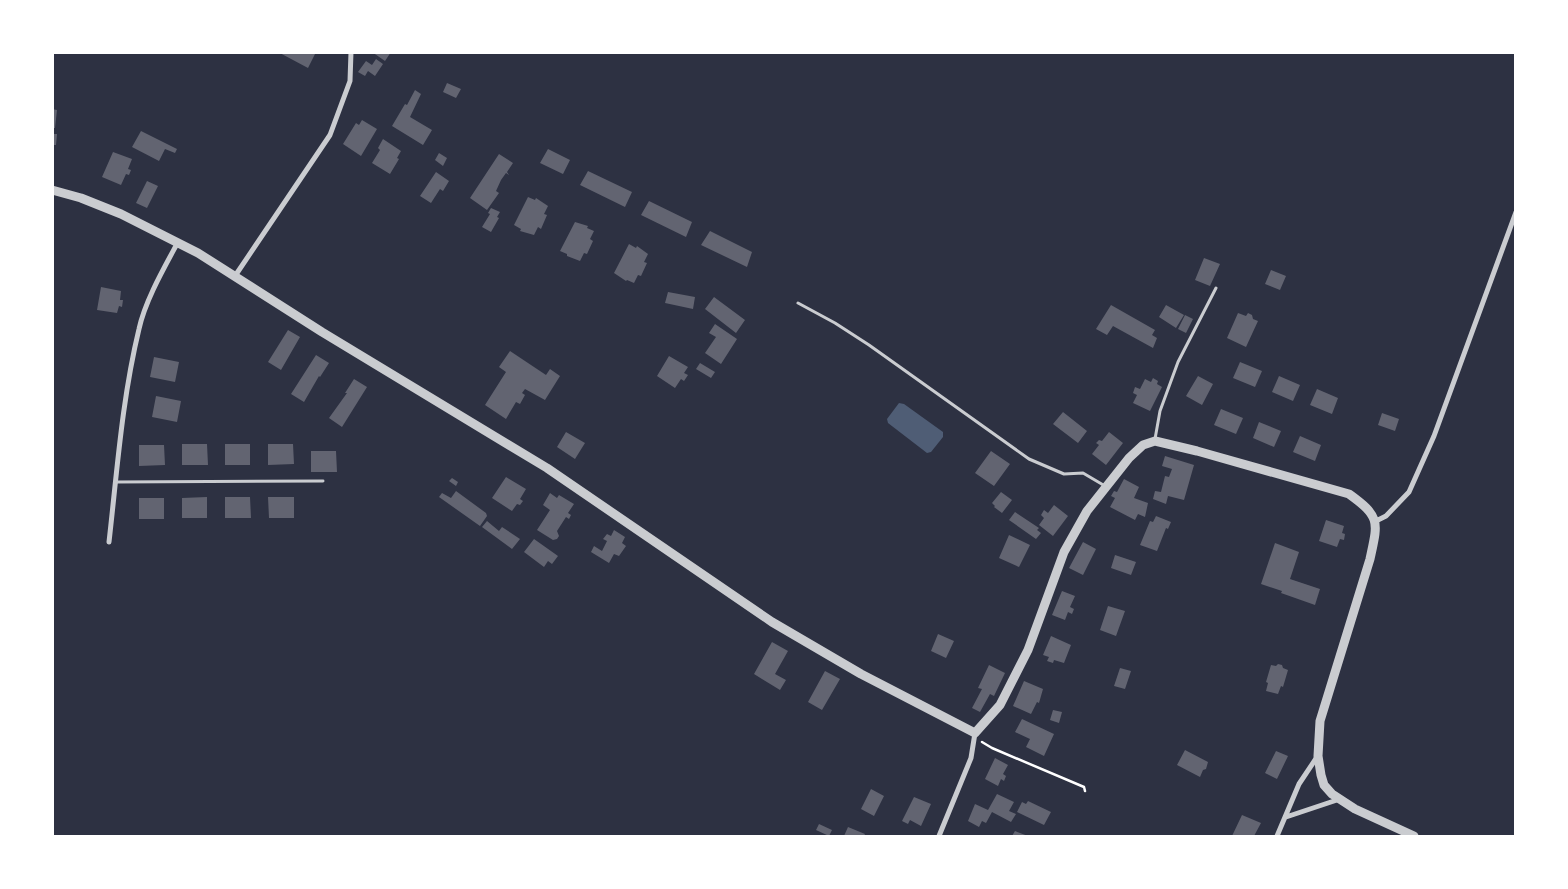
<svg xmlns="http://www.w3.org/2000/svg" width="1568" height="889" font-family="Raleway,sans-serif">
  <style>
    .water { fill: #4f5d75 }
    .building { fill: #626471 }
    .lines { fill: none; stroke-linecap: round; stroke-linejoin: round }
    .path { stroke: #fff; stroke-width: 2.5 }
    .service { stroke: #caccd0; stroke-width: 3 }
    .minor { stroke: #caccd0; stroke-width: 5 }
    .tertiary { stroke: #caccd0; stroke-width: 9 }
  </style>
  <rect width="100%" height="100%" fill="#2d3142"/>
  <!-- water -->
  <path class="water" d="M 899,403 L 904,404 L 943,432 L 943,437 L 931,452 L 927,453 L 888,423 L 887,419 Z"/>
  <!-- building -->
  <path class="building" d="M 278,52 L 316,52 L 308,68 Z
    M 372,52 L 391,52 L 385,61 Z
    M 376,59 L 383,64 L 375,76 L 368,71 L 365,76 L 358,72 L 366,61 L 372,65 Z
    M 447,83 L 461,89 L 456,98 L 443,92 Z
    M 415,90 L 421,94 L 410,117 L 432,130 L 423,145 L 392,126 L 405,104 L 407,105 Z
    M 52,109 L 57,110 L 55,128 L 52,128 Z
    M 362,120 L 377,129 L 361,156 L 343,144 L 356,123 L 359,125 Z
    M 141,131 L 177,149 L 175,153 L 165,149 L 159,161 L 132,147 Z
    M 52,134 L 57,134 L 56,145 L 52,145 Z
    M 383,139 L 401,151 L 397,158 L 399,159 L 390,174 L 372,163 L 380,150 L 378,148 Z
    M 548,149 L 570,160 L 563,174 L 540,163 Z
    M 113,152 L 132,159 L 128,169 L 131,170 L 129,175 L 126,174 L 121,185 L 102,177 Z
    M 439,153 L 447,158 L 443,166 L 435,160 Z
    M 499,154 L 513,163 L 507,172 L 509,175 L 506,173 L 501,180 L 496,191 L 499,193 L 487,210 L 470,198 Z
    M 588,171 L 632,192 L 625,207 L 580,185 Z
    M 436,172 L 449,181 L 443,191 L 440,189 L 431,203 L 420,196 Z
    M 147,181 L 158,186 L 147,208 L 136,203 Z
    M 528,197 L 535,200 L 536,198 L 548,206 L 544,214 L 547,215 L 541,229 L 538,227 L 534,235 L 520,231 L 521,229 L 514,225 Z
    M 649,201 L 692,222 L 686,237 L 641,215 Z
    M 491,208 L 500,212 L 497,217 L 499,218 L 491,232 L 482,227 L 490,214 L 488,213 Z
    M 575,222 L 588,226 L 587,228 L 594,231 L 590,239 L 593,241 L 587,254 L 584,253 L 580,261 L 567,256 L 567,254 L 560,251 Z
    M 710,231 L 752,252 L 747,267 L 701,245 Z
    M 629,244 L 636,248 L 637,246 L 648,254 L 644,262 L 647,263 L 641,276 L 638,275 L 634,283 L 627,280 L 626,281 L 614,273 Z
    M 1204,258 L 1220,264 L 1210,286 L 1195,280 Z
    M 1271,270 L 1286,276 L 1280,290 L 1265,284 Z
    M 101,287 L 121,291 L 120,300 L 123,300 L 122,307 L 119,306 L 117,313 L 97,310 Z
    M 668,292 L 695,297 L 693,309 L 665,303 Z
    M 714,297 L 745,320 L 736,333 L 705,309 Z
    M 1111,305 L 1155,330 L 1152,335 L 1157,338 L 1153,348 L 1113,326 L 1107,335 L 1096,329 Z
    M 1166,305 L 1184,315 L 1176,328 L 1159,317 Z
    M 1238,313 L 1246,316 L 1248,313 L 1252,315 L 1253,319 L 1258,321 L 1246,347 L 1227,338 Z
    M 1185,315 L 1193,319 L 1186,333 L 1178,329 Z
    M 715,324 L 737,339 L 721,364 L 705,353 L 716,337 L 709,333 Z
    M 288,330 L 300,337 L 281,370 L 268,362 Z
    M 510,351 L 546,375 L 550,369 L 560,376 L 545,400 L 525,389 L 522,393 L 525,395 L 520,404 L 516,402 L 506,419 L 485,405 L 506,372 L 499,367 Z
    M 316,355 L 329,363 L 320,377 L 319,376 L 304,402 L 291,394 Z
    M 669,356 L 688,367 L 684,373 L 688,375 L 684,381 L 681,379 L 675,388 L 657,376 Z
    M 154,357 L 179,362 L 175,382 L 150,377 Z
    M 1240,362 L 1262,371 L 1255,387 L 1233,378 Z
    M 700,363 L 715,372 L 711,378 L 696,369 Z
    M 1198,376 L 1213,384 L 1202,405 L 1186,396 Z
    M 1279,376 L 1300,385 L 1293,401 L 1272,392 Z
    M 1153,378 L 1158,381 L 1157,384 L 1162,387 L 1150,411 L 1133,403 L 1137,395 L 1133,393 L 1135,387 L 1140,389 L 1145,379 L 1151,382 Z
    M 354,379 L 367,387 L 342,427 L 329,418 L 347,393 L 345,393 Z
    M 1317,389 L 1338,398 L 1332,414 L 1310,405 Z
    M 156,396 L 181,401 L 177,422 L 152,417 Z
    M 1221,409 L 1243,418 L 1236,434 L 1214,425 Z
    M 1063,412 L 1087,431 L 1078,443 L 1053,424 Z
    M 1382,413 L 1399,419 L 1395,431 L 1378,425 Z
    M 1259,422 L 1281,431 L 1274,447 L 1253,438 Z
    M 566,432 L 585,443 L 575,459 L 557,447 Z
    M 1109,432 L 1123,443 L 1106,465 L 1092,454 L 1099,445 L 1096,443 L 1099,440 L 1102,441 Z
    M 1300,436 L 1321,445 L 1315,461 L 1293,452 Z
    M 182,444 L 207,444 L 208,465 L 182,465 Z
    M 225,444 L 250,444 L 250,465 L 225,465 Z
    M 268,444 L 293,444 L 294,464 L 268,465 Z
    M 139,445 L 164,445 L 165,465 L 139,466 Z
    M 311,451 L 336,451 L 337,472 L 311,472 Z
    M 991,451 L 1010,464 L 994,486 L 975,473 Z
    M 1165,456 L 1194,465 L 1184,500 L 1168,496 L 1166,504 L 1153,499 L 1155,491 L 1161,492 L 1165,476 L 1169,477 L 1172,469 L 1162,466 Z
    M 506,477 L 526,489 L 520,499 L 523,501 L 520,505 L 517,504 L 512,511 L 492,498 Z
    M 452,478 L 458,482 L 456,486 L 449,481 Z
    M 1124,479 L 1139,487 L 1134,498 L 1148,503 L 1145,517 L 1138,514 L 1135,520 L 1110,507 L 1115,498 L 1111,496 L 1114,491 L 1117,492 Z
    M 456,491 L 486,513 L 487,516 L 480,526 L 439,497 L 442,493 L 451,498 Z
    M 1001,492 L 1012,500 L 1002,513 L 994,507 L 995,506 L 992,503 Z
    M 550,493 L 557,498 L 559,495 L 574,504 L 568,513 L 571,515 L 569,519 L 566,517 L 557,531 L 559,536 L 557,539 L 553,540 L 537,530 L 550,510 L 543,505 Z
    M 207,497 L 207,518 L 182,518 L 182,498 Z
    M 225,497 L 250,497 L 251,518 L 225,518 Z
    M 268,497 L 294,497 L 294,518 L 269,518 Z
    M 139,498 L 164,498 L 164,519 L 139,519 Z
    M 1054,505 L 1068,516 L 1053,536 L 1039,525 L 1044,518 L 1041,515 L 1044,510 L 1048,513 Z
    M 1015,512 L 1039,528 L 1037,530 L 1041,533 L 1036,539 L 1009,520 Z
    M 1156,516 L 1171,522 L 1168,529 L 1166,528 L 1157,551 L 1140,545 L 1150,521 L 1153,522 Z
    M 1326,520 L 1344,526 L 1342,533 L 1345,534 L 1344,540 L 1340,539 L 1337,547 L 1319,541 Z
    M 487,521 L 499,531 L 502,527 L 520,539 L 512,549 L 482,527 Z
    M 614,530 L 625,537 L 622,543 L 626,546 L 619,556 L 614,554 L 609,563 L 591,552 L 594,546 L 602,551 L 607,541 L 603,539 L 607,534 L 611,536 Z
    M 1009,535 L 1030,545 L 1019,567 L 999,558 Z
    M 534,539 L 558,556 L 552,564 L 548,561 L 544,567 L 524,552 Z
    M 1083,542 L 1096,549 L 1083,575 L 1069,568 Z
    M 1275,543 L 1299,552 L 1290,579 L 1320,589 L 1315,605 L 1281,593 L 1282,591 L 1261,584 Z
    M 1115,555 L 1136,562 L 1131,575 L 1111,568 Z
    M 1062,591 L 1075,596 L 1070,607 L 1074,609 L 1072,614 L 1068,612 L 1065,620 L 1052,615 Z
    M 1108,606 L 1125,611 L 1116,636 L 1100,630 Z
    M 938,634 L 954,641 L 946,658 L 931,651 Z
    M 1051,636 L 1071,645 L 1064,663 L 1054,660 L 1053,663 L 1047,661 L 1049,657 L 1043,655 Z
    M 772,642 L 788,651 L 775,674 L 786,680 L 780,690 L 754,674 Z
    M 1278,664 L 1282,665 L 1283,668 L 1288,670 L 1283,687 L 1281,686 L 1278,694 L 1266,691 L 1268,683 L 1266,682 L 1271,665 L 1276,666 Z
    M 989,665 L 1005,673 L 994,696 L 990,694 L 980,712 L 972,708 L 982,689 L 978,688 Z
    M 1120,668 L 1131,671 L 1125,689 L 1114,686 Z
    M 825,671 L 840,679 L 822,710 L 808,702 Z
    M 1024,681 L 1043,689 L 1039,703 L 1037,702 L 1031,714 L 1013,706 Z
    M 1053,710 L 1062,712 L 1059,723 L 1050,720 Z
    M 1022,719 L 1054,734 L 1044,756 L 1026,747 L 1030,739 L 1015,732 Z
    M 1185,750 L 1208,762 L 1206,769 L 1203,770 L 1200,777 L 1177,765 Z
    M 1276,751 L 1288,756 L 1277,779 L 1265,773 Z
    M 995,758 L 1008,765 L 1003,774 L 1006,776 L 1004,781 L 1001,779 L 998,786 L 985,779 Z
    M 871,789 L 884,796 L 874,816 L 861,809 Z
    M 997,794 L 1014,802 L 1009,811 L 1016,814 L 1011,822 L 992,812 L 986,823 L 982,821 L 979,827 L 968,821 L 975,804 L 988,810 Z
    M 914,797 L 931,804 L 921,826 L 910,820 L 908,824 L 902,821 Z
    M 1028,801 L 1051,812 L 1044,825 L 1017,812 L 1022,802 L 1026,804 Z
    M 1242,815 L 1261,823 L 1254,836 L 1232,836 Z
    M 819,824 L 832,830 L 829,836 L 816,830 Z
    M 848,827 L 865,834 L 864,836 L 844,836 Z
    M 1015,831 L 1028,836 L 1012,836 Z"/>
  <g class="lines">
    <!-- path -->
    <path class="path" d="M 982,742 L 992,748 L 1084,787 L 1085,791"/>
    <!-- service -->
    <path class="service" d="M 798,303 L 835,323 L 869,345 L 1029,459 L 1064,474 L 1083,473 L 1105,486
      M 1155,439 L 1160,411 L 1178,362 L 1216,288
      M 116,482 L 323,481"/>
    <!-- minor -->
    <path class="minor" d="M 235,276 L 330,135 L 350,81 L 351,52
      M 1376,521 L 1386,516 L 1409,492 L 1434,436 L 1516,212
      M 109,542 C 117,472 122,399 139,329 C 145,301 164,268 178,242
      M 1286,817 L 1340,799
      M 939,836 L 971,758 L 975,733
      M 1277,836 L 1299,784 L 1317,757"/>
    <!-- tertiary -->
    <path class="tertiary" d="M 52,190 L 81,198 L 121,214 L 198,253 L 322,332 L 547,468 L 772,622 L 861,674 L 975,733 L 1000,705 L 1028,650 L 1064,552 L 1087,511 L 1129,458 L 1143,445 L 1155,441 L 1197,451 L 1349,494 C 1381,517 1378,522 1370,559 L 1320,721 L 1318,756 L 1321,775 L 1324,785 L 1332,794 L 1355,809 L 1414,836"/>
  </g>
  <!-- border -->
  <rect width="1568" height="889" fill="none" stroke="#ffffff" stroke-width="108"/>
</svg>
